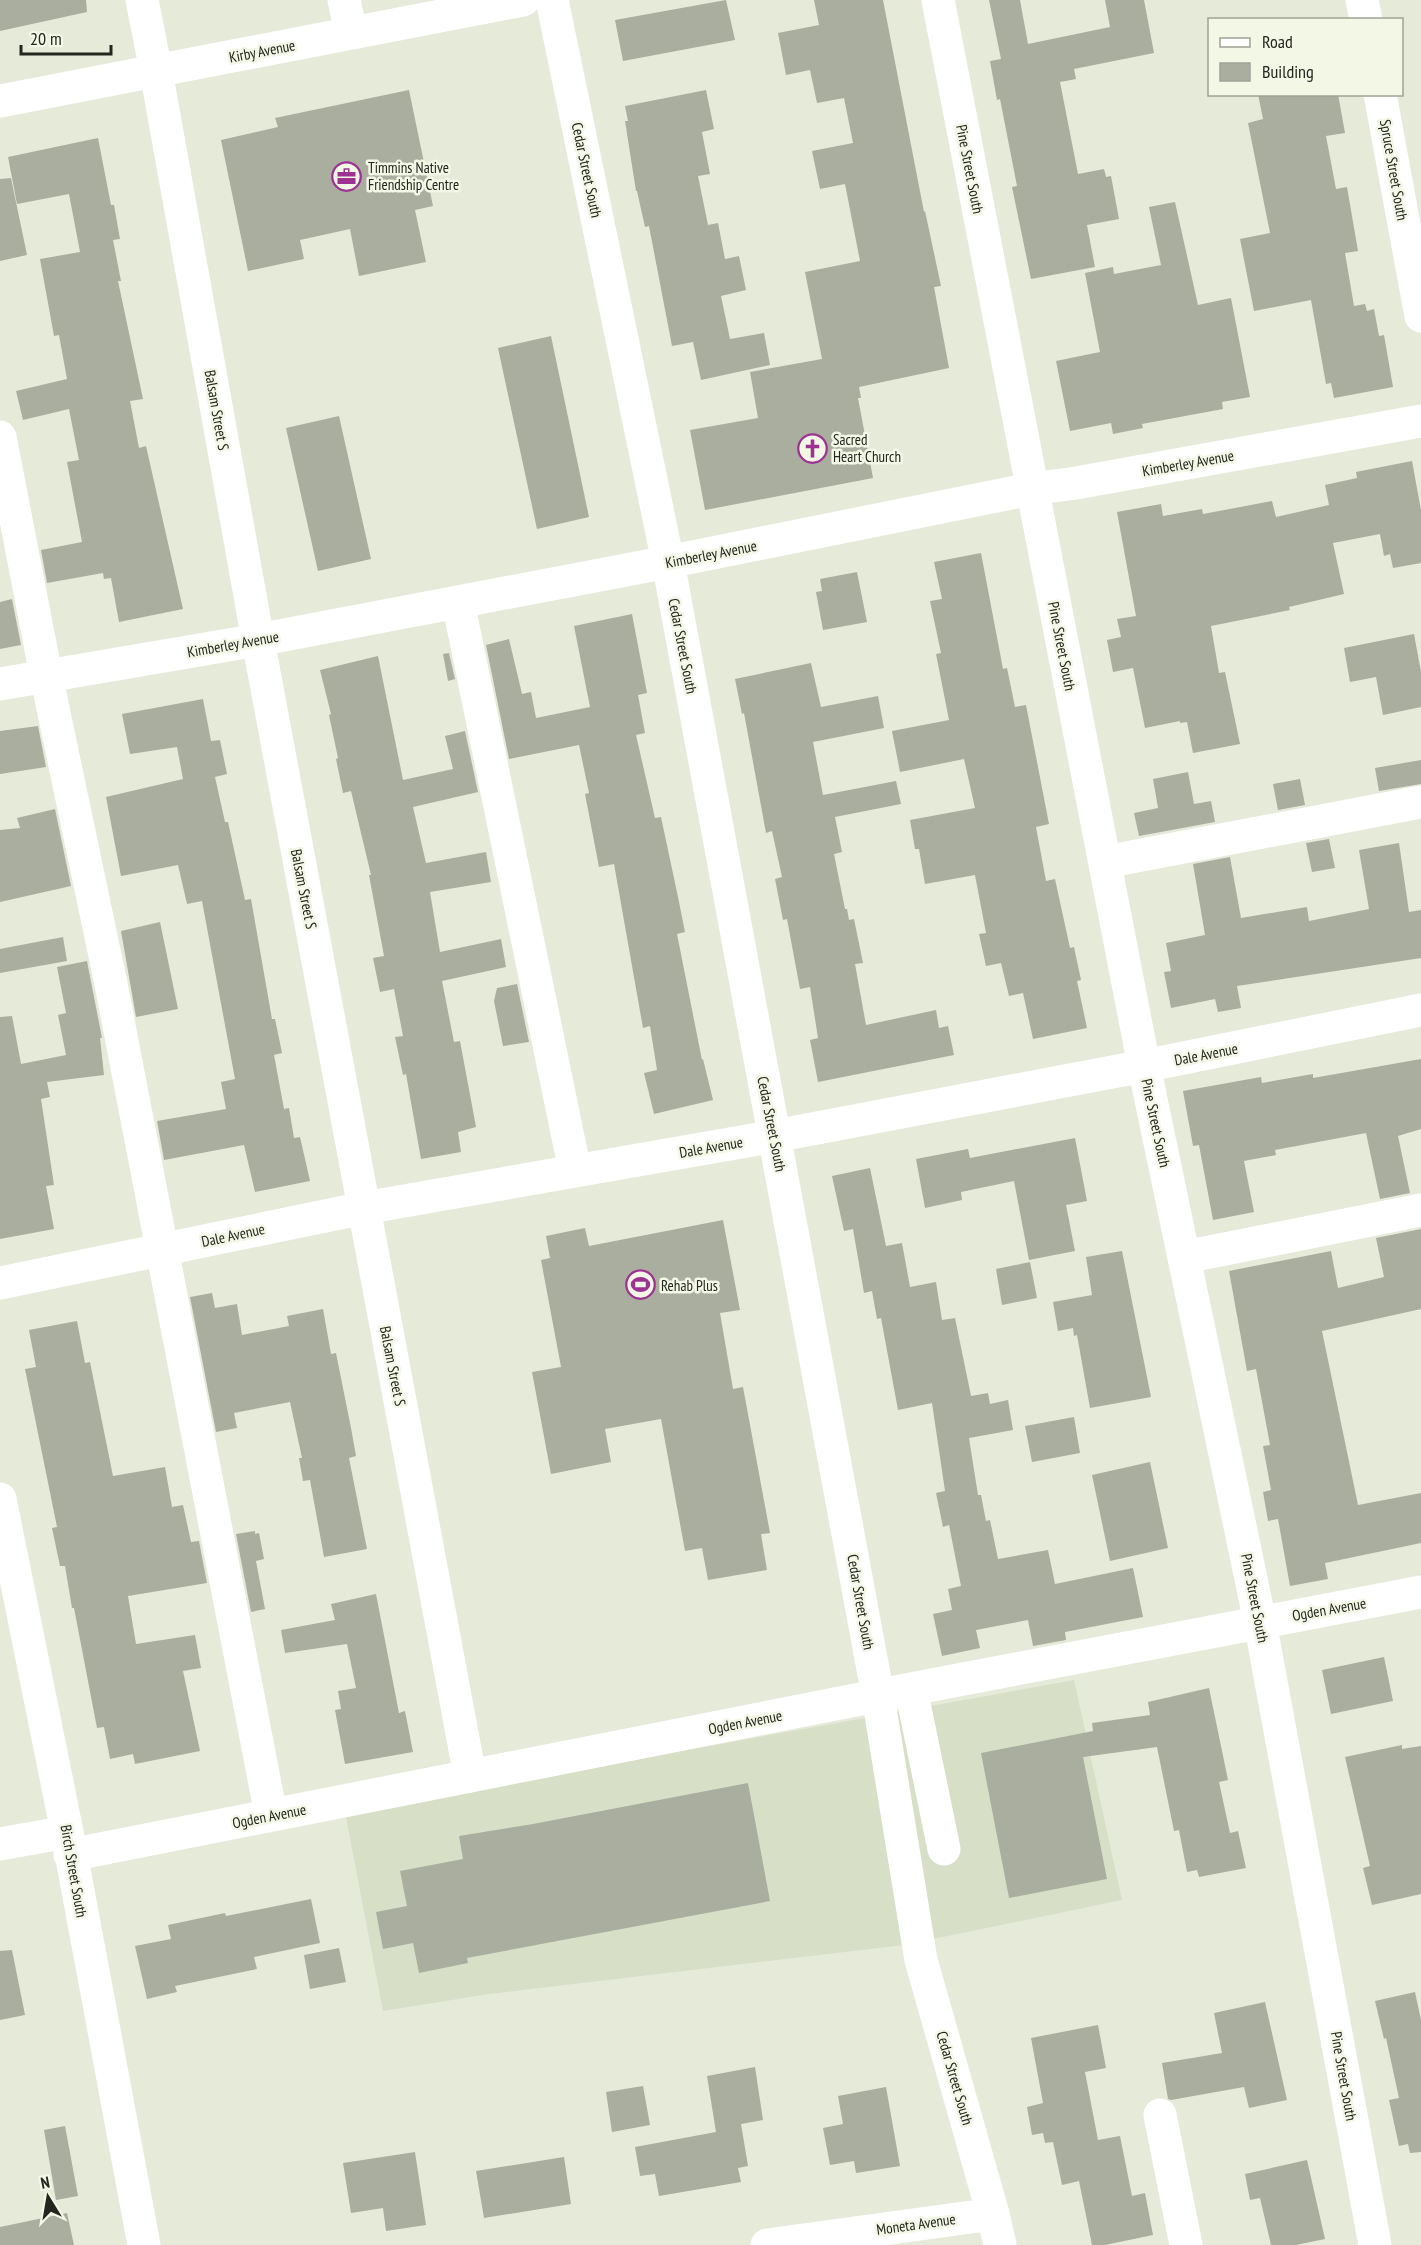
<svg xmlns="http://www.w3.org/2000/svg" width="1421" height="2245" font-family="'PT Sans Narrow',sans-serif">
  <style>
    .built { fill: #d8dfc7 }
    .building { fill: #aaae9e }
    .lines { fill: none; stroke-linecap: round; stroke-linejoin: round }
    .minor { stroke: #fff; stroke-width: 33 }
    .labels { text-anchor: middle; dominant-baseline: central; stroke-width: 5; stroke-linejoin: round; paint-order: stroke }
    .street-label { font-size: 15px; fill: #24251f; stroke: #f3f7e6 }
    .poi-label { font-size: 15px; fill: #24251f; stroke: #f3f7e6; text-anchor: start }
  </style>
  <rect width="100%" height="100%" fill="#e5ead9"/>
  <!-- built -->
  <path class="built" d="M 1074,1680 L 1122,1900 L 904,1945 L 489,1994 L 383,2011 L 345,1812 Z"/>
  <!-- building -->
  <path class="building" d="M 0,0 L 86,0 L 87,12 L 0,31 Z
    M 726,0 L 735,40 L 623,61 L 615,20 Z
    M 814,0 L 883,0 L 924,212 L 925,211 L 941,286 L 934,287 L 949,368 L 859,387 L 861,398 L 858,398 L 873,478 L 705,510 L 690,430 L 758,418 L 750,372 L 822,359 L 805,272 L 860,261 L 845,184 L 820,189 L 812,151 L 853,143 L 844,98 L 817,103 L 810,70 L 786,75 L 778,33 L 819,25 Z
    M 989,0 L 1020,0 L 1028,44 L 1110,27 L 1105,0 L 1144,0 L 1154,53 L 1074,69 L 1076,79 L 1060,82 L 1078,174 L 1104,169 L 1106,177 L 1111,176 L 1119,219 L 1087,225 L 1095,267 L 1031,279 L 1012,187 L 1017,186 L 1000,99 L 997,100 L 990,61 L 1001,59 Z
    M 409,90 L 433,206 L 415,210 L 426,262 L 359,276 L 350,229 L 300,240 L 304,259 L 248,271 L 221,140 L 278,127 L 275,118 Z
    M 706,90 L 714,129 L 702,132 L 710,174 L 698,176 L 708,225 L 718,223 L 725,259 L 739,256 L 746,290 L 721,296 L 730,339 L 764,333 L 770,365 L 701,380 L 693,342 L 672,346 L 649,226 L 645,227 L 637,191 L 636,191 L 625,121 L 628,121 L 625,106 Z
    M 1258,94 L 1338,94 L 1345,133 L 1326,136 L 1336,189 L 1347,187 L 1358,251 L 1345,253 L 1354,306 L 1365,304 L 1367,311 L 1374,309 L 1379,336 L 1384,335 L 1393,387 L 1334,398 L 1331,383 L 1326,384 L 1311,300 L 1254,311 L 1240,239 L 1270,233 L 1248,123 L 1263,119 Z
    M 98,138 L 111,205 L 114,205 L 120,239 L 113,240 L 121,281 L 118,281 L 143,399 L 130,401 L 139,448 L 146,446 L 183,609 L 119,622 L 111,578 L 104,579 L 103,573 L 47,583 L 41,550 L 82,542 L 67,462 L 79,460 L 69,409 L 23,420 L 16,391 L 67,379 L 59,335 L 54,336 L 40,259 L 80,252 L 69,194 L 17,204 L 8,157 Z
    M 11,178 L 27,255 L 0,261 L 0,179 Z
    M 1175,202 L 1198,305 L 1231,298 L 1250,397 L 1222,402 L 1223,409 L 1142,424 L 1143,428 L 1113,434 L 1111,423 L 1070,431 L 1056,361 L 1100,352 L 1085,273 L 1113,267 L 1114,274 L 1161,265 L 1149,207 Z
    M 551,336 L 589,517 L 537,529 L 498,348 Z
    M 339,416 L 371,559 L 318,571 L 286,428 Z
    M 1412,461 L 1421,510 L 1421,563 L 1393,568 L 1390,554 L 1384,556 L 1380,534 L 1333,543 L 1344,594 L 1289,607 L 1290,610 L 1211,626 L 1219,673 L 1225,672 L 1240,744 L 1193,753 L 1187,722 L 1180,723 L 1180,721 L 1145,728 L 1133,668 L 1113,672 L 1107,640 L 1121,637 L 1117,619 L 1136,616 L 1117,512 L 1161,504 L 1163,516 L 1202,509 L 1203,514 L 1272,501 L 1276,517 L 1329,505 L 1325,485 L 1357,478 L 1356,472 Z
    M 981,553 L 1003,669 L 1007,668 L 1015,707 L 1026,705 L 1049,824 L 1036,827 L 1046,881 L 1055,879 L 1070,948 L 1074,947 L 1081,980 L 1077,981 L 1087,1028 L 1033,1039 L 1023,993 L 1009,996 L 1001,963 L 986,966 L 979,934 L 986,933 L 975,875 L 925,884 L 919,849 L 915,849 L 910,820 L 975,808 L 964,759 L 900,772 L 892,731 L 949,720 L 936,654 L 941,653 L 930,601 L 942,599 L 934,562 Z
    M 857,572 L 867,622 L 823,630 L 816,592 L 822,591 L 820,579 Z
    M 12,599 L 21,645 L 0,649 L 0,602 Z
    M 632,614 L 647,693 L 638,695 L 645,733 L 636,735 L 655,818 L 661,817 L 678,897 L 685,932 L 677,934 L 702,1060 L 703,1059 L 713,1100 L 654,1114 L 644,1073 L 657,1070 L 650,1026 L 643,1028 L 614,864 L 599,867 L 585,794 L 589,793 L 579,745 L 509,759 L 486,645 L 509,639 L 522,694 L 531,692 L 536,718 L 590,707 L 574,626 Z
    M 1414,634 L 1421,672 L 1421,707 L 1383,715 L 1376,677 L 1350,682 L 1344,648 Z
    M 449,653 L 455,679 L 448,681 L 443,654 Z
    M 378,656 L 403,780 L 453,769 L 445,736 L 465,731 L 478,792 L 413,807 L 426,863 L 486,852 L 491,882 L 430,892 L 440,952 L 501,939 L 506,967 L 442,981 L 454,1042 L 460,1041 L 476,1127 L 458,1132 L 461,1152 L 421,1159 L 406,1074 L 403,1075 L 395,1037 L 403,1036 L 394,989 L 380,992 L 373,958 L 384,956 L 369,875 L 371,875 L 351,791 L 343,793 L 336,759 L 338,758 L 329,715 L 331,714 L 320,670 Z
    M 811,663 L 821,707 L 878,696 L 884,728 L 813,742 L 823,795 L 896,781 L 901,804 L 835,817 L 842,852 L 834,854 L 845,909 L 847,909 L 849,920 L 854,919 L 863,963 L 855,964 L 866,1025 L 936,1010 L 939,1028 L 948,1026 L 954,1055 L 818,1082 L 810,1040 L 818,1038 L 810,987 L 800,989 L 787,919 L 783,920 L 775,879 L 782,877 L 772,831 L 766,833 L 744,713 L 742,714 L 735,679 Z
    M 203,699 L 211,741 L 220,740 L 227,774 L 215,777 L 225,822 L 228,822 L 245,900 L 251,899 L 272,1019 L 275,1019 L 282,1053 L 274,1055 L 284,1109 L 289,1108 L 294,1138 L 300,1137 L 310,1181 L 255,1192 L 244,1145 L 164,1160 L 157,1121 L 226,1109 L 221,1082 L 235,1079 L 202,901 L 187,904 L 178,865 L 121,876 L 106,797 L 183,779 L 177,747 L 130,754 L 122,714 Z
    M 38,726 L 46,767 L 0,774 L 0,731 Z
    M 1421,760 L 1421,784 L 1379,791 L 1375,768 Z
    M 1188,772 L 1194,804 L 1211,801 L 1215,822 L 1139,836 L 1134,813 L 1158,808 L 1153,779 Z
    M 1300,779 L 1305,805 L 1278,810 L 1273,784 Z
    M 55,809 L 71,886 L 0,902 L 0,830 L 20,828 L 17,818 Z
    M 1329,839 L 1335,868 L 1312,872 L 1306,843 Z
    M 1399,843 L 1409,912 L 1421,910 L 1421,958 L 1237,986 L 1241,1008 L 1218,1012 L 1215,999 L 1171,1008 L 1164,972 L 1171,971 L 1166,943 L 1205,935 L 1193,864 L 1230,857 L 1241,918 L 1307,907 L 1309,921 L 1369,909 L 1359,850 Z
    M 160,922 L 178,1009 L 136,1017 L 121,931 Z
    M 63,937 L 67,961 L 0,973 L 0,949 Z
    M 87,961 L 102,1038 L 100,1038 L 104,1075 L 47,1082 L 50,1097 L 41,1099 L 54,1185 L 46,1186 L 54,1229 L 0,1239 L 0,1017 L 12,1016 L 21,1064 L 66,1055 L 58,1015 L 66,1013 L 57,967 Z
    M 517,984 L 529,1042 L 503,1046 L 494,1001 L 497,988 Z
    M 1421,1059 L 1421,1129 L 1398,1136 L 1410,1193 L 1380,1199 L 1366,1133 L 1275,1150 L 1276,1155 L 1244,1161 L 1254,1212 L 1213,1220 L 1199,1145 L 1193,1146 L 1183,1091 L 1261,1077 L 1262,1083 L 1313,1074 L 1313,1078 Z
    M 1075,1138 L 1087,1201 L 1066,1205 L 1075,1251 L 1029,1260 L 1014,1181 L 961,1192 L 962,1200 L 925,1208 L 916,1159 L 968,1149 L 970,1158 Z
    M 870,1168 L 886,1246 L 902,1243 L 910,1287 L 936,1282 L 942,1320 L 955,1318 L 971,1396 L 988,1393 L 990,1404 L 1008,1400 L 1013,1430 L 969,1438 L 978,1495 L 981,1495 L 986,1521 L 990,1520 L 998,1559 L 1048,1550 L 1055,1584 L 1133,1568 L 1143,1617 L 1065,1632 L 1066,1640 L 1033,1646 L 1028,1620 L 976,1630 L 980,1648 L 942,1656 L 933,1614 L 952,1610 L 948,1589 L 961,1586 L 949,1525 L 943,1527 L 936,1493 L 945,1491 L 932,1403 L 898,1410 L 881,1318 L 877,1319 L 872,1291 L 864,1293 L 853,1229 L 844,1231 L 832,1176 Z
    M 723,1220 L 740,1310 L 720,1313 L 733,1389 L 743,1387 L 770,1533 L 761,1534 L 767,1570 L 708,1580 L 702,1548 L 685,1551 L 661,1419 L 605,1429 L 611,1462 L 551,1474 L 532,1372 L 561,1367 L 541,1260 L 550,1258 L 546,1236 L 585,1228 L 589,1246 Z
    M 1421,1229 L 1421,1309 L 1322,1331 L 1358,1505 L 1421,1493 L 1421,1543 L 1325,1563 L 1328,1579 L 1290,1586 L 1278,1519 L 1268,1521 L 1263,1492 L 1271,1490 L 1263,1446 L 1270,1445 L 1256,1369 L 1247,1371 L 1229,1271 L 1331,1251 L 1338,1288 L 1384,1277 L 1376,1238 Z
    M 1122,1251 L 1151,1397 L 1090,1408 L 1077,1335 L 1074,1336 L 1073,1328 L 1058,1331 L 1053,1302 L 1092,1295 L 1086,1257 Z
    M 1030,1262 L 1037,1298 L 1002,1305 L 996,1269 Z
    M 212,1293 L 215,1308 L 237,1304 L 242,1335 L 289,1326 L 287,1316 L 323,1309 L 331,1354 L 336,1353 L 351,1428 L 356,1456 L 349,1458 L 367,1549 L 324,1557 L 310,1480 L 303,1481 L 299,1458 L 302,1458 L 290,1402 L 234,1413 L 237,1428 L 216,1432 L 190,1297 Z
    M 77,1321 L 85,1363 L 90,1362 L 113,1476 L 165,1467 L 172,1507 L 183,1505 L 191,1542 L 199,1541 L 207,1583 L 128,1596 L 136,1644 L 195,1635 L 201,1668 L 183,1671 L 200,1751 L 135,1764 L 133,1754 L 110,1759 L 104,1727 L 97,1728 L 74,1608 L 72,1608 L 65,1566 L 60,1566 L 52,1528 L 57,1527 L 25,1369 L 36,1367 L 29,1330 Z
    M 1074,1417 L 1080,1453 L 1032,1462 L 1025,1426 Z
    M 1150,1462 L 1168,1548 L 1110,1561 L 1092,1475 Z
    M 255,1531 L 255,1534 L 259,1533 L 264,1559 L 256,1561 L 265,1609 L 251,1612 L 236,1534 Z
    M 376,1594 L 399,1713 L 405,1711 L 413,1752 L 345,1764 L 335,1710 L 341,1709 L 338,1691 L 356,1688 L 347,1644 L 285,1653 L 281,1630 L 335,1620 L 331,1604 Z
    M 1384,1657 L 1393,1701 L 1331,1714 L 1322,1670 Z
    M 1209,1688 L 1228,1780 L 1219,1782 L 1230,1833 L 1238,1831 L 1246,1868 L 1199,1877 L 1197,1870 L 1187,1872 L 1179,1830 L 1174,1831 L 1157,1747 L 1083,1757 L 1107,1879 L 1009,1898 L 981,1753 L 1093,1731 L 1092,1723 L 1150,1715 L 1148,1702 Z
    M 1402,1745 L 1402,1749 L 1421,1746 L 1421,1894 L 1372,1905 L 1363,1868 L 1370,1866 L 1345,1757 Z
    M 748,1783 L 770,1901 L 467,1958 L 468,1963 L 419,1973 L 413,1943 L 383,1949 L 376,1912 L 407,1906 L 400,1871 L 463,1859 L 459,1836 L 533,1824 Z
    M 311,1899 L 320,1943 L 254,1957 L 257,1969 L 175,1986 L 177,1992 L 147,1999 L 135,1946 L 171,1939 L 168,1925 L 225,1913 L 226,1916 Z
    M 339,1948 L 346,1982 L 310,1989 L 304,1955 Z
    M 12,1950 L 25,2015 L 0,2020 L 0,1951 Z
    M 1415,1992 L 1421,2020 L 1421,2152 L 1410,2153 L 1408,2144 L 1399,2146 L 1389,2100 L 1399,2098 L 1386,2038 L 1384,2039 L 1375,2001 Z
    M 1265,2002 L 1287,2100 L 1249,2108 L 1244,2087 L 1171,2100 L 1168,2099 L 1162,2063 L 1222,2053 L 1214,2013 Z
    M 1098,2025 L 1106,2068 L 1085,2072 L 1098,2140 L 1120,2136 L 1132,2196 L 1145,2193 L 1153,2235 L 1105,2245 L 1092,2245 L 1079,2181 L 1062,2185 L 1053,2142 L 1045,2143 L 1043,2133 L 1032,2135 L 1027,2107 L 1043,2103 L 1031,2038 Z
    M 755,2067 L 763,2120 L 741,2124 L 748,2166 L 738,2168 L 741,2182 L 659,2196 L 655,2174 L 640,2176 L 635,2147 L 716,2132 L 707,2076 Z
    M 643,2086 L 650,2125 L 612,2132 L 606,2092 Z
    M 886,2087 L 900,2166 L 856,2173 L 854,2161 L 830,2165 L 823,2128 L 843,2124 L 838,2096 Z
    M 65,2126 L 78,2196 L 56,2200 L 44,2130 Z
    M 415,2152 L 426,2225 L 386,2231 L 383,2208 L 351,2213 L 343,2163 Z
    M 564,2157 L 571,2204 L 484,2218 L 476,2171 Z
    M 1307,2160 L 1325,2239 L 1296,2245 L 1271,2245 L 1260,2198 L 1250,2200 L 1245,2174 Z
    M 67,2213 L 74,2245 L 0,2245 L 0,2227 Z"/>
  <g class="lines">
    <!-- minor -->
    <path class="minor" d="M 142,0 L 156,71 L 258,640 L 470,1776
      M 344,0 L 351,33
      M 552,0 L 668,562 L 878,1696 L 921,1960 L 993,2214 L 1000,2245
      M 938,0 L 1144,1066 L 1260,1622 L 1375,2245
      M 1362,0 L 1366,20
      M 1380,94 L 1421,316
      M 0,101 L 523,0
      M 0,437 L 46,675 L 111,984 L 271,1815
      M 458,602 L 575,1171
      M 0,684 L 258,640 L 668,562 L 1031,489 L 1076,483 L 1421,421
      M 1105,862 L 1421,802
      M 1185,1257 L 1421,1210
      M 0,1283 L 364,1208 L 775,1136 L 1144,1066 L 1421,1010
      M 0,1499 L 67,1832 L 144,2245
      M 911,1689 L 944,1849
      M 0,1844 L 67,1832
      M 70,1855 L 911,1689 L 1421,1592
      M 1160,2115 L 1186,2245
      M 767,2245 L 993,2214"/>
  </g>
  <!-- icons -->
  <defs>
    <symbol id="office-ring" viewBox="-11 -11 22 22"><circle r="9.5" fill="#f3f7e6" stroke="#9e3293" stroke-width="1.5"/><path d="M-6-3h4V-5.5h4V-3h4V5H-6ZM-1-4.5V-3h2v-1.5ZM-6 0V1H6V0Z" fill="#9e3293"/></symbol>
    <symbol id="church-ring" viewBox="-11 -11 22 22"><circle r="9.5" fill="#f3f7e6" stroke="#9e3293" stroke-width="1.5"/><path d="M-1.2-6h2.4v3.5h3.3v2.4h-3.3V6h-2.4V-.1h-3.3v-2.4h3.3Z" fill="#9e3293"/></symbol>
    <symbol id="stadium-ring" viewBox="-11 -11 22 22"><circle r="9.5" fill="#f3f7e6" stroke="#9e3293" stroke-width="1.5"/><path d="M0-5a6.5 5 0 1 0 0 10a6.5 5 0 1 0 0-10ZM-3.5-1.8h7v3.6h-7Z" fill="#9e3293"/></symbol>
  </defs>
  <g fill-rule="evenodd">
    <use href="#office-ring" x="330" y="160" width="33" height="33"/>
    <use href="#church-ring" x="796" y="432" width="33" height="33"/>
    <use href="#stadium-ring" x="624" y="1268" width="33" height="33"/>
  </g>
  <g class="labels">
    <!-- street labels -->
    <g class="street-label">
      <text transform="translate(262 51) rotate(-11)">Kirby Avenue</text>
      <text transform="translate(970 169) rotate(79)">Pine Street South</text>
      <text transform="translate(587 170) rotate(78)">Cedar Street South</text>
      <text transform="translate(1394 170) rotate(80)">Spruce Street South</text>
      <text transform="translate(217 410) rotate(80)">Balsam Street S</text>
      <text transform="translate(1188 463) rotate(-10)">Kimberley Avenue</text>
      <text transform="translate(711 554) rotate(-11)">Kimberley Avenue</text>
      <text transform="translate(233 644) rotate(-10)">Kimberley Avenue</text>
      <text transform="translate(683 646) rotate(79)">Cedar Street South</text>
      <text transform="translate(1062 646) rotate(79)">Pine Street South</text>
      <text transform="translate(304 889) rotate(79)">Balsam Street S</text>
      <text transform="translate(1206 1054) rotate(-11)">Dale Avenue</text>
      <text transform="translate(1156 1123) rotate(78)">Pine Street South</text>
      <text transform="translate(772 1124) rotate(79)">Cedar Street South</text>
      <text transform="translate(711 1147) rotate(-10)">Dale Avenue</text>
      <text transform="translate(233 1235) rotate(-12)">Dale Avenue</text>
      <text transform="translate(393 1366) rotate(79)">Balsam Street S</text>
      <text transform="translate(1255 1598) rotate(79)">Pine Street South</text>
      <text transform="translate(861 1602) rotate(80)">Cedar Street South</text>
      <text transform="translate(1329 1609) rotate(-10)">Ogden Avenue</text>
      <text transform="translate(745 1722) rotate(-11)">Ogden Avenue</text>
      <text transform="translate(269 1816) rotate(-11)">Ogden Avenue</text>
      <text transform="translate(74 1871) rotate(80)">Birch Street South</text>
      <text transform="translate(1344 2076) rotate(80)">Pine Street South</text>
      <text transform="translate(955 2078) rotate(74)">Cedar Street South</text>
      <text transform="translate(916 2224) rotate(-8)">Moneta Avenue</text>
    </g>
    <!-- poi labels -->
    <g class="poi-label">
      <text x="368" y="167">Timmins Native<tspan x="368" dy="17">Friendship Centre</tspan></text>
      <text x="833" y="439">Sacred<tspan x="833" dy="17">Heart Church</tspan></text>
      <text x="661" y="1285">Rehab Plus</text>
    </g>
  </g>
  <!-- legend -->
  <rect x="1208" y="18" width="195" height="78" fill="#f3f7e6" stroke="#a0a396" stroke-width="1.5"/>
  <rect x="1220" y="38" width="30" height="9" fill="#ffffff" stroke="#a0a396" stroke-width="1.5"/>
  <text x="1262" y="48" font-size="18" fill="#24251f">Road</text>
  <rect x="1220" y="63" width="30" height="18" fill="#aaae9e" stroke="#a0a396" stroke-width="1.5"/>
  <text x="1262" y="78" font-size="18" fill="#24251f">Building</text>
  <!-- north arrow -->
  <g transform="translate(48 2197) rotate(349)" stroke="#f3f7e6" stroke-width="4.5" paint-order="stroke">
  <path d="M0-4.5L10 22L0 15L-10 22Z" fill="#24251f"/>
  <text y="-9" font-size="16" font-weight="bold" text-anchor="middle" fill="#24251f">N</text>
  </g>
  <!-- scale -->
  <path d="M21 45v9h90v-9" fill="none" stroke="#24251f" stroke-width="3"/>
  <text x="30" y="45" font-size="18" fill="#24251f" stroke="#f3f7e6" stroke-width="4.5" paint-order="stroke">20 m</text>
</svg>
